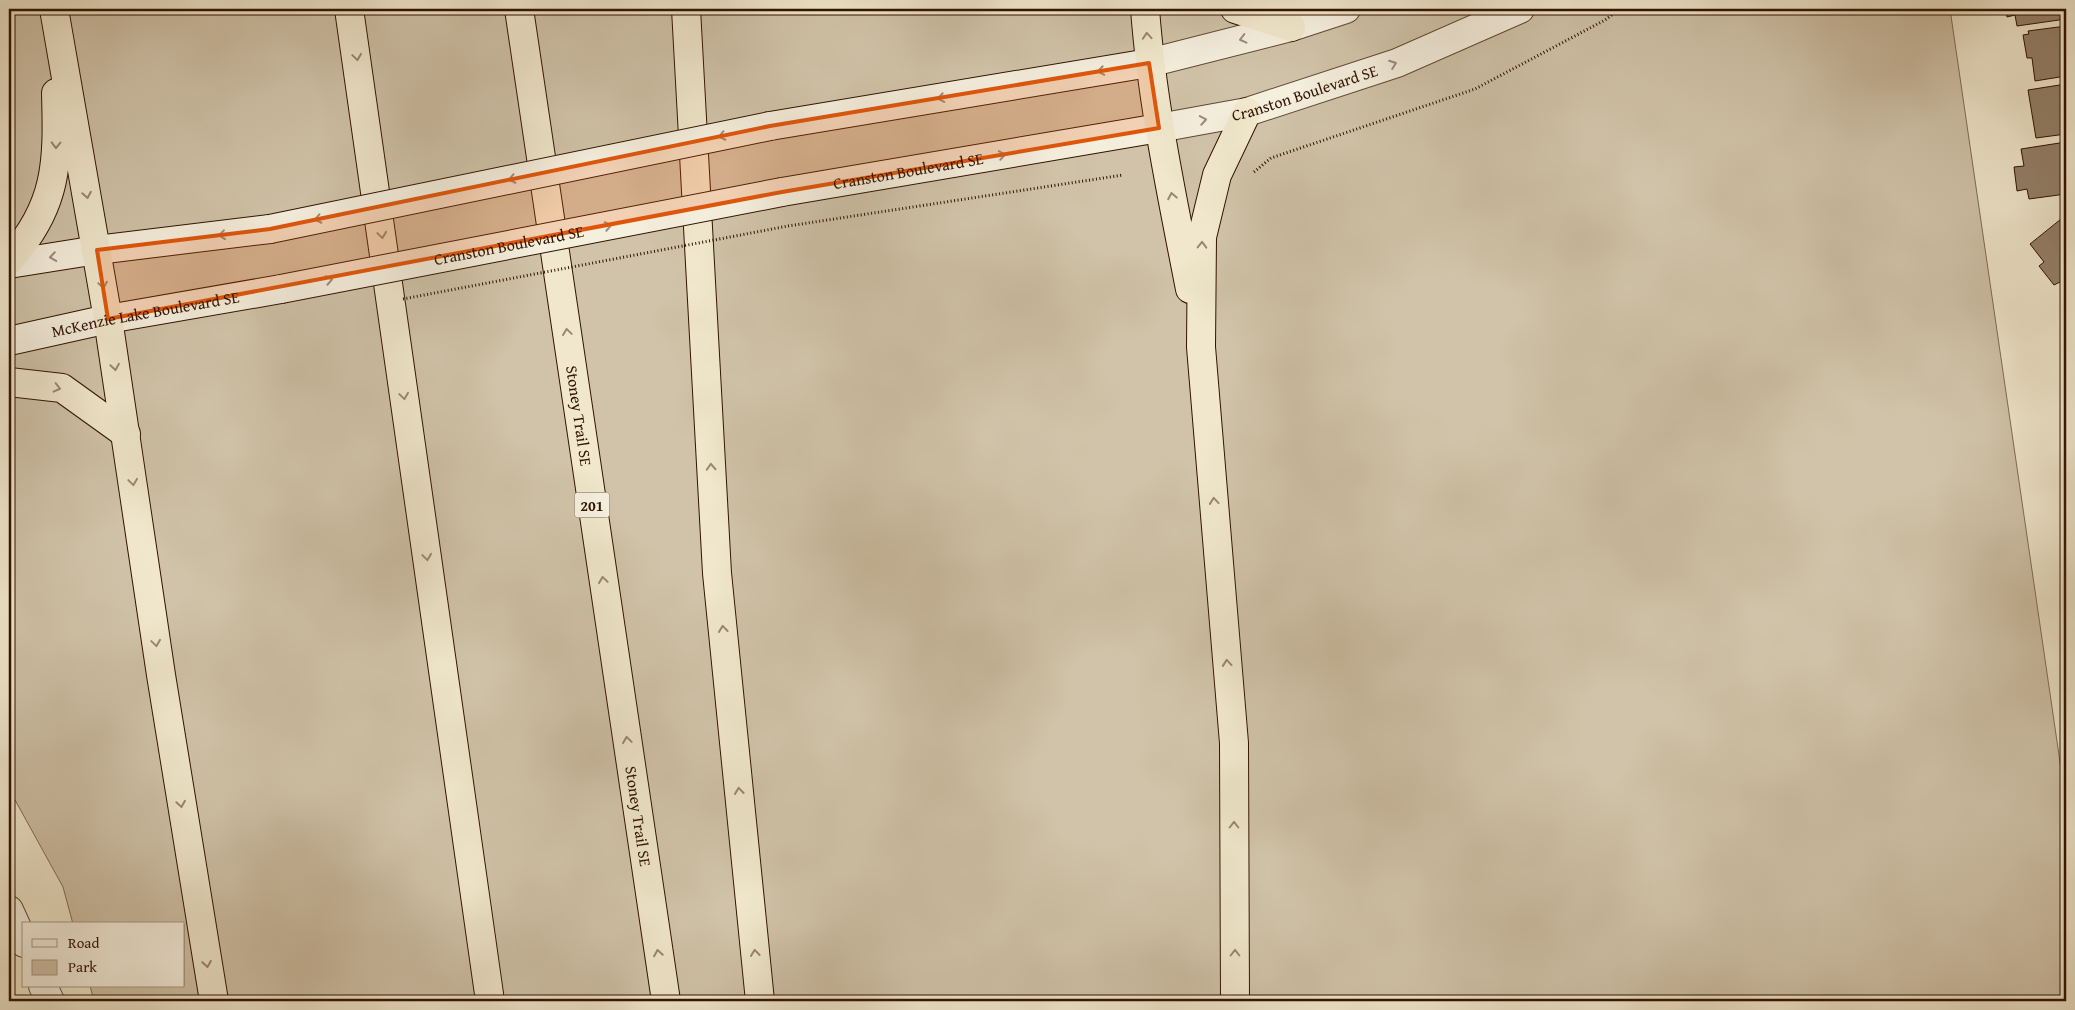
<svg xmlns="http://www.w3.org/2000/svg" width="2075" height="1010" font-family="'Gentium Book Plus',serif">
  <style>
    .green { fill: #d0c3a9; stroke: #806b54 }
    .building { fill: #94816a; stroke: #311300 }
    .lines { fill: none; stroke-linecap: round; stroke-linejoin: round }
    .minor-casing { stroke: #614833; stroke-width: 30 }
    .tertiary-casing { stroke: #614833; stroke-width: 30 }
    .secondary-casing { stroke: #311300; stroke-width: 30 }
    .motorway-casing { stroke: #311300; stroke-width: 30 }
    .path { stroke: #311300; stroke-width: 3; stroke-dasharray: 1 2.5; stroke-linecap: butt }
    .minor { stroke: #f5efde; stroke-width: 28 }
    .tertiary { stroke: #f5efde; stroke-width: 28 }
    .secondary { stroke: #f5efde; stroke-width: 28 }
    .motorway { stroke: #f0e7cc; stroke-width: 28 }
    .secondary-bridge-casing { stroke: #311300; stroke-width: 30; stroke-linecap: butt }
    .path-bridge { stroke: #311300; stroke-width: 3; stroke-dasharray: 1 2.5; stroke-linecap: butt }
    .secondary-bridge { stroke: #f5efde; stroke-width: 28 }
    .oneway { stroke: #9a8870 }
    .oneway2 { stroke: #9d8c7a }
    .marked { fill: #df560b; fill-opacity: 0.2; stroke: #df560b; stroke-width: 4; stroke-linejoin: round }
    .labels { text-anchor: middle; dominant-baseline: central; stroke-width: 4; stroke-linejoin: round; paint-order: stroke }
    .shield { fill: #f5efde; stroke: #6c5543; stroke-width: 1 }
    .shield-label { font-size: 15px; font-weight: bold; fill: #311300 }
    .street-label { font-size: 16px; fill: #311300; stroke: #f5efde }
  </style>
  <rect width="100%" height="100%" fill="#f0e7cc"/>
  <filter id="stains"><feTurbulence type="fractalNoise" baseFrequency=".004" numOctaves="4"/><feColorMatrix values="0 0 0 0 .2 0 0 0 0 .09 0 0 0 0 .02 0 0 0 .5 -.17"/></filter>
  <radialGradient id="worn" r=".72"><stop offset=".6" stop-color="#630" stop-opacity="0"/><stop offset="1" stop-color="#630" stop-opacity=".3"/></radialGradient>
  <!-- green -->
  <path class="green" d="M 9,9 L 1950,9 L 2066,803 L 2066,1001 L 94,1001 L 90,986 L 184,986 L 184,924 L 73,924 L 63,887 L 9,789 Z"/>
  <!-- building -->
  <path class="building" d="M 2006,9 L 2066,9 L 2066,19 L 2017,26 L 2015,15 L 2007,17 Z
    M 2066,26 L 2066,76 L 2035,81 L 2032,58 L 2027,58 L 2023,35 L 2029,34 L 2028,31 Z
    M 2066,84 L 2066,134 L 2036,138 L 2028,90 Z
    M 2066,142 L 2066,194 L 2029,199 L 2027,189 L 2017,191 L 2014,167 L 2024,166 L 2021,149 Z
    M 2066,215 L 2066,279 L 2054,285 L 2039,266 L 2044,262 L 2030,244 Z"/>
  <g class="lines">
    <defs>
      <path id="minor" d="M 9,910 L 24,943
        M 43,986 L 50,1001"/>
      <g id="tertiary">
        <path d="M 1149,63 L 1291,27 L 1346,9"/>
        <path id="s1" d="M 1159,128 L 1247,112 L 1397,63 L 1520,9"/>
      </g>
      <g id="secondary">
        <path d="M 770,126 L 1149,63"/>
        <path id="s2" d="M 782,192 L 1159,128"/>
        <path d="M 9,264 L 97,250 L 270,229"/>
        <path id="s3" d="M 9,341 L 108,319 L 281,289"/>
      </g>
      <g id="motorway">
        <path d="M 54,9 L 108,319 L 161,675 L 214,1001"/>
        <path d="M 349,9 L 490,1001"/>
        <path id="s4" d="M 519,9 L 666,1001"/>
        <path d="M 686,9 L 717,573 L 760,1001"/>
        <path d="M 1145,9 C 1152,103 1172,196 1190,289"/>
        <path d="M 1235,9 L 1291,27"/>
        <path d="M 9,260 C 58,206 58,162 56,93"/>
        <path d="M 9,382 L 62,388 L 126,434"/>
        <path d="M 1235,1001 L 1234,743 L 1201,347 L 1202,237 L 1217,175 L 1247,112"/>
      </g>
    </defs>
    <!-- minor casing -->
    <use href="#minor" class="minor-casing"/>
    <!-- tertiary casing -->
    <use href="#tertiary" class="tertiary-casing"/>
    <!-- secondary casing -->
    <use href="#secondary" class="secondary-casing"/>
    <!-- motorway casing -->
    <use href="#motorway" class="motorway-casing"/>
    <!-- path -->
    <path class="path" d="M 1254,172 L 1271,158 L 1475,89 L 1605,20 L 1620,9
      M 788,226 L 1123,175"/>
    <!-- minor -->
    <use href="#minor" class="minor"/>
    <!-- tertiary -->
    <use href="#tertiary" class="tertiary"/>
    <!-- secondary -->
    <use href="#secondary" class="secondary"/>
    <!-- motorway -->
    <use href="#motorway" class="motorway"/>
    <defs>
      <g id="secondary-bridge">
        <path d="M 270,229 L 770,126"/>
        <path id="s5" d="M 281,289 L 782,192"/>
      </g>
    </defs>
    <!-- secondary-bridge casing -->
    <use href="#secondary-bridge" class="secondary-bridge-casing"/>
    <!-- path-bridge -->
    <path class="path-bridge" d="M 403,299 L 788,226"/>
    <!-- secondary-bridge -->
    <use href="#secondary-bridge" class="secondary-bridge"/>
  </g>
  <!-- one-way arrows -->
  <defs><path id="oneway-chevron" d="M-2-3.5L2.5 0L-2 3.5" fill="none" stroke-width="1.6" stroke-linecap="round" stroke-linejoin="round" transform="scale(1.25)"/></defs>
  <g class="oneway">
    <use href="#oneway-chevron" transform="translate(1147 36) rotate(-94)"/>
    <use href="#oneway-chevron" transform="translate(357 57) rotate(82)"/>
    <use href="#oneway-chevron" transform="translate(56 145) rotate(91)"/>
    <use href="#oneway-chevron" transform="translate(87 195) rotate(80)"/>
    <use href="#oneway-chevron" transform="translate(1172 196) rotate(-101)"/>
    <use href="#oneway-chevron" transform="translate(382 235) rotate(82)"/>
    <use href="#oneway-chevron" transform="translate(1202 245) rotate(-89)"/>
    <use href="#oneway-chevron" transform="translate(103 285) rotate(81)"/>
    <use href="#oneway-chevron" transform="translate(567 332) rotate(-98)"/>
    <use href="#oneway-chevron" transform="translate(115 367) rotate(81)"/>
    <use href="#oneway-chevron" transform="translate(57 388) rotate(14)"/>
    <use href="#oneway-chevron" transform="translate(404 396) rotate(82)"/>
    <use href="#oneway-chevron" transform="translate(711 467) rotate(-93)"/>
    <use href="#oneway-chevron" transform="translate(133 482) rotate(82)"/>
    <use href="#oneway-chevron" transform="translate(1214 501) rotate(-95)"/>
    <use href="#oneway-chevron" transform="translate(427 557) rotate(82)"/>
    <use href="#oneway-chevron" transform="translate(603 580) rotate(-98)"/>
    <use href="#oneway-chevron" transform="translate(723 629) rotate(-96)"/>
    <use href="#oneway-chevron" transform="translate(156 643) rotate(82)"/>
    <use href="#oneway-chevron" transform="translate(1227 663) rotate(-95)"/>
    <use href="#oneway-chevron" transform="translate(627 740) rotate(-98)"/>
    <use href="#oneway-chevron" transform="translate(739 791) rotate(-96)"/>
    <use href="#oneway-chevron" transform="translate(181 804) rotate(81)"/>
    <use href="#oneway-chevron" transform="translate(1234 825) rotate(-90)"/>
    <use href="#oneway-chevron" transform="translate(658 953) rotate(-99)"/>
    <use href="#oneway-chevron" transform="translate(755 953) rotate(-96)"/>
    <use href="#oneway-chevron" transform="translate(1235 953) rotate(-90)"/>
    <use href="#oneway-chevron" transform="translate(207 964) rotate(81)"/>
  </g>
  <g class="oneway2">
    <use href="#oneway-chevron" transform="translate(1243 39) rotate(166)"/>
    <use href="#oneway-chevron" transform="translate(1393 64) rotate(-20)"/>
    <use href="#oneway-chevron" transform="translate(1101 71) rotate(170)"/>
    <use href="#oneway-chevron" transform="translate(941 98) rotate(170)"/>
    <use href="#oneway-chevron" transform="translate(1203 120) rotate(-10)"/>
    <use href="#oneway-chevron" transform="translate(722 136) rotate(168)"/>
    <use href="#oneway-chevron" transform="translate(1002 155) rotate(-10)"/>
    <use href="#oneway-chevron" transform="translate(512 179) rotate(168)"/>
    <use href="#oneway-chevron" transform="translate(318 219) rotate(168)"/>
    <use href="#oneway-chevron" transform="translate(608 226) rotate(-11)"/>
    <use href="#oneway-chevron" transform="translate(222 235) rotate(173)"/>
    <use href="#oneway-chevron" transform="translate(53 257) rotate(171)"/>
    <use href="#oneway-chevron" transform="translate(329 280) rotate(-11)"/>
  </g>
  <!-- marked area -->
  <path class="marked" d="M 1149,63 L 1159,128 L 782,192 L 108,319 L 97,250 L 270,229 L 770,126 Z"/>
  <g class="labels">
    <!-- shield labels -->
    <rect class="shield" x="574.5" y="492.5" width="35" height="25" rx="4"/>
    <g class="shield-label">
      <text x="592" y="505">201</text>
    </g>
    <!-- street labels -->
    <g class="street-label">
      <text stroke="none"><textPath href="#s1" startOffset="150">Cranston Boulevard SE</textPath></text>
      <text stroke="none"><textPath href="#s2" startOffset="128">Cranston Boulevard SE</textPath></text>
      <text stroke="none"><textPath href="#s5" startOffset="232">Cranston Boulevard SE</textPath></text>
      <text stroke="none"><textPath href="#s3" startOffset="139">McKenzie Lake Boulevard SE</textPath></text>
      <text stroke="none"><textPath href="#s4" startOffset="411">Stoney Trail SE</textPath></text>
      <text stroke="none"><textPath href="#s4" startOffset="816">Stoney Trail SE</textPath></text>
    </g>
  </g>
  <!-- margin -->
  <rect width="2075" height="1010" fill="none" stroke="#f0e7cc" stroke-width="30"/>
  <rect x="10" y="10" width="2055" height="990" fill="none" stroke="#311300" stroke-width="2.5"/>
  <rect x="15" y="15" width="2045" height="980" fill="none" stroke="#311300"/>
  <!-- legend -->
  <rect x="22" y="922" width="162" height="65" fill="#f5efde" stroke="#a79785"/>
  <rect x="32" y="939" width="25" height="8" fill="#f5efde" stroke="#a79785"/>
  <text x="68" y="948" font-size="15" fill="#311300">Road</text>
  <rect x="32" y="960" width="25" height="15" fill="#d0c3a9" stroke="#a79785"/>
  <text x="68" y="972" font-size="15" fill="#311300">Park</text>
  <rect width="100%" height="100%" filter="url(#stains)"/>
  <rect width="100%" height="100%" fill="url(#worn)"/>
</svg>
